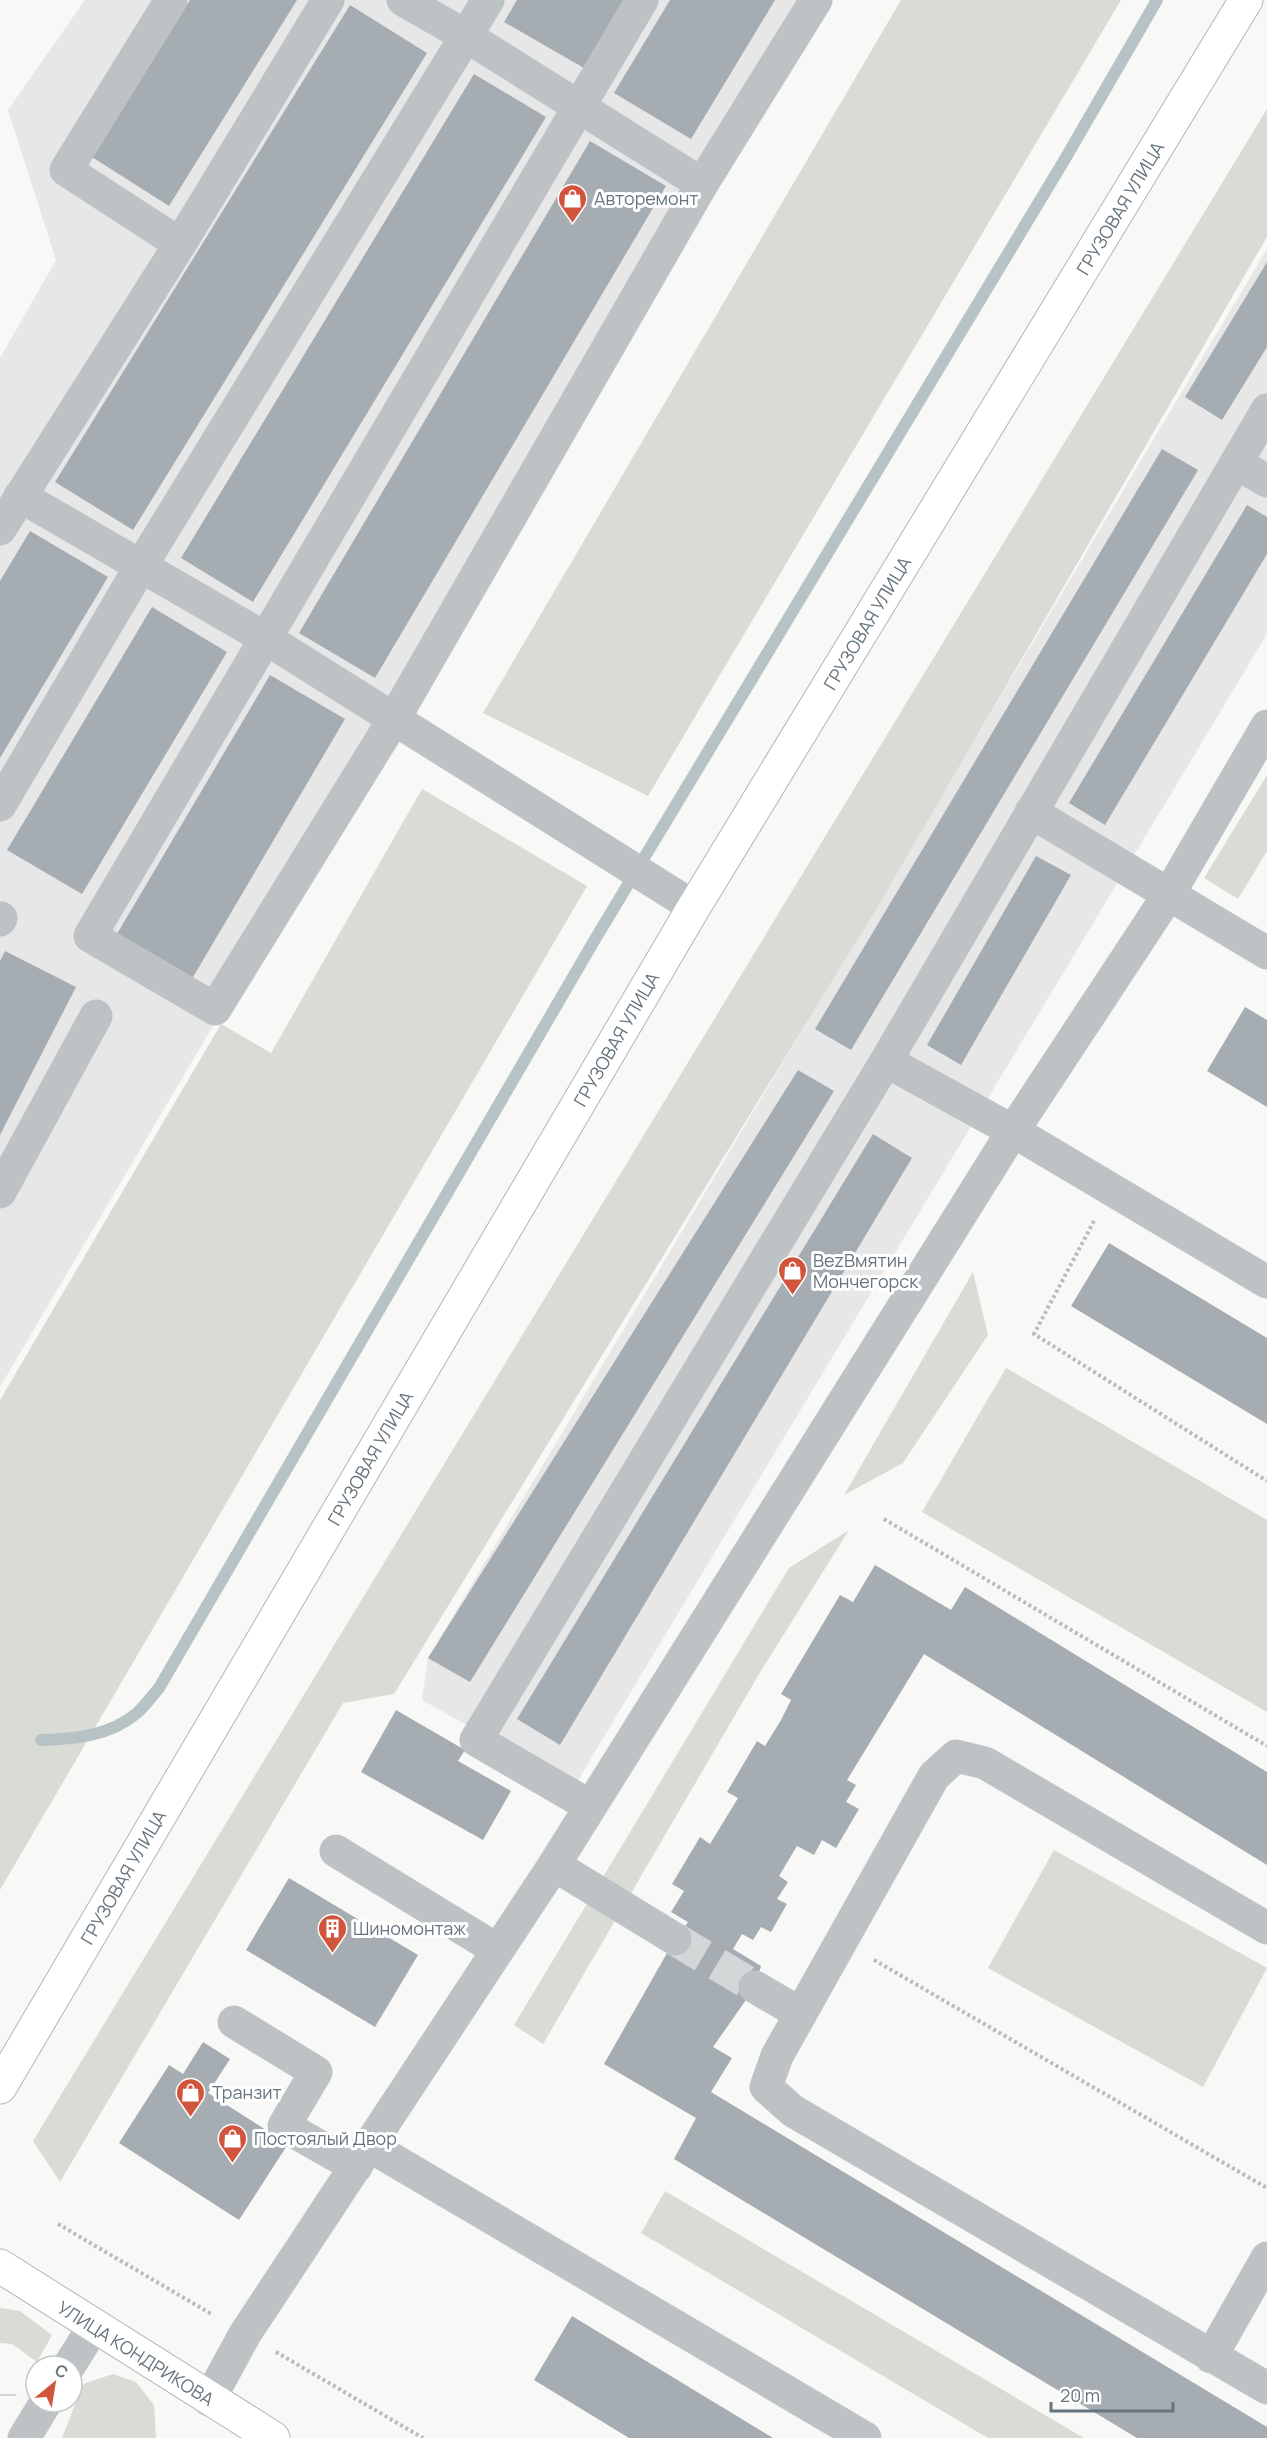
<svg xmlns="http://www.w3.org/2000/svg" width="1267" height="2438" font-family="Manrope,sans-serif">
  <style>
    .built { fill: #e6e7e6 }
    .green { fill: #d8dcd5 }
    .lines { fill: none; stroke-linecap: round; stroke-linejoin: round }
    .stream { stroke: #b7c2c5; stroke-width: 12 }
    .building { fill: #a5adb2 }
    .minor-tunnel { stroke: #d4d7d8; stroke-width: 33; stroke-dasharray: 33 16; stroke-linecap: butt }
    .major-casing { stroke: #b1b7ba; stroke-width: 35 }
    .path { stroke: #b8bcbe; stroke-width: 4; stroke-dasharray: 3 3; stroke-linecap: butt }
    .minor { stroke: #bdc2c5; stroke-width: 33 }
    .major { stroke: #fff; stroke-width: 33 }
    .labels { text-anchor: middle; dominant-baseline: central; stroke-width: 6; stroke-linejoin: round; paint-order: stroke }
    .poi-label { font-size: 18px; fill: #66757e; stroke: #fff; text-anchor: start }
    .street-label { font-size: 18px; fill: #66757e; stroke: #fff }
  </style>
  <rect width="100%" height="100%" fill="#f8f8f6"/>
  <!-- built -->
  <path class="built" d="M 85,0 L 810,0 L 394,719 L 0,1387 L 0,358 L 56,260 L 8,110 Z
    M 1267,249 L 1267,634 L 575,1785 L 422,1700 L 428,1658 Z"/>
  <!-- green -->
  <path class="green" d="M 901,0 L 1121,0 L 648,796 L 483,713 Z
    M 1267,109 L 1267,237 L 878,906 L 394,1694 L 343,1703 L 60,2182 L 33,2141 Z
    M 1267,775 L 1267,851 L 1238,899 L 1204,878 Z
    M 422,789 L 587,886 L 0,1890 L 0,1400 L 221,1024 L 271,1053 Z
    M 973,1272 L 988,1335 L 903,1463 L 844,1495 Z
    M 1006,1368 L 1267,1520 L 1267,1712 L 922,1512 Z
    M 849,1530 L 759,1674 L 543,2044 L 514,2025 L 789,1568 Z
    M 1054,1850 L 1267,1968 L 1203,2087 L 988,1968 Z
    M 665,2191 L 1084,2438 L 988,2438 L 641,2233 Z
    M 0,2308 L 20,2311 L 52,2335 L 37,2362 L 12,2344 L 0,2343 Z
    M 113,2374 L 136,2382 L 154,2405 L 156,2438 L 62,2438 L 83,2384 Z"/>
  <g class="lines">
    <!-- stream -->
    <path class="stream" d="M 41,1740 C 75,1739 110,1736 137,1713 C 145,1706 152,1696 159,1688 L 594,941 L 1065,159 L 1157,0"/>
  </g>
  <!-- building -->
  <path class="building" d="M 190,0 L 297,0 L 169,206 L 92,157 Z
    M 517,0 L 624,0 L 584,68 L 504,22 Z
    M 670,0 L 775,0 L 691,139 L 614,93 Z
    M 350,5 L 427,53 L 133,530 L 55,482 Z
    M 474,74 L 546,117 L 253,602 L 181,558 Z
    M 590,141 L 666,186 L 375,678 L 299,633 Z
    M 1267,262 L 1267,347 L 1222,420 L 1185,397 Z
    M 1162,449 L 1198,470 L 851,1050 L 815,1029 Z
    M 1247,505 L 1267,517 L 1267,554 L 1105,825 L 1069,803 Z
    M 30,531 L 108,577 L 0,758 L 0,581 Z
    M 152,607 L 227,652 L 82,894 L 7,850 Z
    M 270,675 L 345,719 L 189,984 L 114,939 Z
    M 1036,856 L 1071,875 L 961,1065 L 927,1045 Z
    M 5,951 L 76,987 L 0,1135 L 0,961 Z
    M 1245,1007 L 1267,1020 L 1267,1107 L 1207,1071 Z
    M 798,1070 L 834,1091 L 470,1682 L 428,1658 Z
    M 873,1134 L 912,1158 L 560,1745 L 517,1719 Z
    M 1109,1243 L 1267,1338 L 1267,1424 L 1071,1306 Z
    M 875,1565 L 951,1610 L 965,1587 L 1267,1772 L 1267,1865 L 924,1654 L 847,1780 L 856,1785 L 846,1802 L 859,1809 L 836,1848 L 822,1840 L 814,1855 L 797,1846 L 779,1876 L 788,1882 L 777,1899 L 787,1904 L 771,1932 L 761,1927 L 753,1940 L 742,1934 L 733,1949 L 761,1966 L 755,1987 L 713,2047 L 732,2058 L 711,2092 L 1267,2427 L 1267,2438 L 1137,2438 L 674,2159 L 696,2118 L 604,2064 L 675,1939 L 688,1922 L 671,1912 L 684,1891 L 672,1884 L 700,1837 L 710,1844 L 738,1798 L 727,1792 L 757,1741 L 765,1746 L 781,1720 L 791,1700 L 781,1694 L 840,1595 L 853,1602 Z
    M 396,1710 L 465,1750 L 458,1761 L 511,1791 L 483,1840 L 361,1772 Z
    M 289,1878 L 418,1955 L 375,2027 L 246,1950 Z
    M 203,2042 L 230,2059 L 208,2093 L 288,2144 L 239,2220 L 119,2143 L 169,2065 L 183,2074 Z
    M 572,2316 L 773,2438 L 629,2438 L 534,2380 Z"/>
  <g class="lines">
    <!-- minor-tunnel -->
    <path class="minor-tunnel" d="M 675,1939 L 755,1987
      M 0,2394 L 0,2396"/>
    <defs>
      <path id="major" d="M 0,2087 L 694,907 L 1246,0
        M 0,2266 L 273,2438"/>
    </defs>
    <!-- major casing -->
    <use href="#major" class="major-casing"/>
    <!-- path -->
    <path class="path" d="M 1094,1221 L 1034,1334 L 1267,1481
      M 884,1519 L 1267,1746
      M 874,1960 L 1267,2188
      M 58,2224 L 213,2315
      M 276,2352 L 423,2438"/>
    <!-- minor -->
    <path class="minor" d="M 171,0 L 66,170 L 180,244
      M 403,0 L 466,36 L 702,184
      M 642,0 L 90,936 L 215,1009 L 394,719 L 702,184 L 816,0
      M 1236,463 L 1267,481
      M 20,496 L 265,638 L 694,907
      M 0,529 L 180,244 L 328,0
      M 0,805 L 141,566 L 488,0
      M 1031,812 L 1267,953
      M 0,920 L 1,918
      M 886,1061 L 1013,1131 L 1267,1282
      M 0,1192 L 96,1016
      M 590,1806 L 476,1740 L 886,1061 L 1267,410
      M 336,1851 L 496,1949
      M 554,1865 L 675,1939
      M 1267,1928 L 985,1763 L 956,1756 L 934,1776 L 777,2056 L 766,2087 L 793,2111 L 1267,2388
      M 755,1987 L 801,2014
      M 234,2022 L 316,2072 L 284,2126 L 356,2167
      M 368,2145 L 865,2438
      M 1211,2357 L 1267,2258
      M 69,2366 L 94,2326
      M 209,2400 L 245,2334 L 554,1865 L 1013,1131 L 1169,894 L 1267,726
      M 24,2438 L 46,2402"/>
    <!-- major -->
    <use href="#major" class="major"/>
  </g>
  <!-- icons -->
  <defs>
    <symbol id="shop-pin" viewBox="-11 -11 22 30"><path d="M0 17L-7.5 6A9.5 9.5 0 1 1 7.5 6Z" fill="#d1543d" stroke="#fff"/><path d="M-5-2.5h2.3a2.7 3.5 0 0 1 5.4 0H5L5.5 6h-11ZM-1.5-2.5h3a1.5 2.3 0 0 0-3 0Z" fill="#fff"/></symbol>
    <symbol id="building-pin" viewBox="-11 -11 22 30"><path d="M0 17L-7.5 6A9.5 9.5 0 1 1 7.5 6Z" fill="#d1543d" stroke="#fff"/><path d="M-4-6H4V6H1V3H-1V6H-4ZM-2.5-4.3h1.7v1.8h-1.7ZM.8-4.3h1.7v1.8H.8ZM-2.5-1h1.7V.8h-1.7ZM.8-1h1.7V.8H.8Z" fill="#fff"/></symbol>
  </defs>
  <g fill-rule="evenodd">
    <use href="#shop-pin" x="556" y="182" width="33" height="45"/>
    <use href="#shop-pin" x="776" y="1254" width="33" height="45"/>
    <use href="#building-pin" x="316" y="1912" width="33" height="45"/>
    <use href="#shop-pin" x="174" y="2076" width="33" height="45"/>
    <use href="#shop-pin" x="216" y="2122" width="33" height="45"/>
  </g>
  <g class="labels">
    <!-- poi labels -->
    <g class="poi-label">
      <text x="594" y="198">Авторемонт</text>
      <text x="813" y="1260">BezВмятин<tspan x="813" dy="21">Мончегорск</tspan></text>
      <text x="353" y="1928">Шиномонтаж</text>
      <text x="212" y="2092">Транзит</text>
      <text x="254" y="2138">Постоялый Двор</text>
    </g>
    <!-- street labels -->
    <g class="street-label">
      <text transform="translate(1120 208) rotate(-59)">ГРУЗОВАЯ УЛИЦА</text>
      <text transform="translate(867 623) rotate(-59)">ГРУЗОВАЯ УЛИЦА</text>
      <text transform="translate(616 1039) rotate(-60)">ГРУЗОВАЯ УЛИЦА</text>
      <text transform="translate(370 1458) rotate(-60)">ГРУЗОВАЯ УЛИЦА</text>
      <text transform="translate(123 1877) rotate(-60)">ГРУЗОВАЯ УЛИЦА</text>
      <text transform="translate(136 2353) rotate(32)">УЛИЦА КОНДРИКОВА</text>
    </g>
  </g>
  <!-- north arrow -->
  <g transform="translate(54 2384) rotate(30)"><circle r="28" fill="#ffffff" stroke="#c2c8cb" stroke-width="1.5"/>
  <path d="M0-4.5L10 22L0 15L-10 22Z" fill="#d1543d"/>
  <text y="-9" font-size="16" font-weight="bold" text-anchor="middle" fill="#66757e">С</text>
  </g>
  <!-- scale -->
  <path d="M1051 2402v9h122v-9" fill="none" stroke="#66757e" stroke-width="3"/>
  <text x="1060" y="2402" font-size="18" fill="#66757e" stroke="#ffffff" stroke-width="4.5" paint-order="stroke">20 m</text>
</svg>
